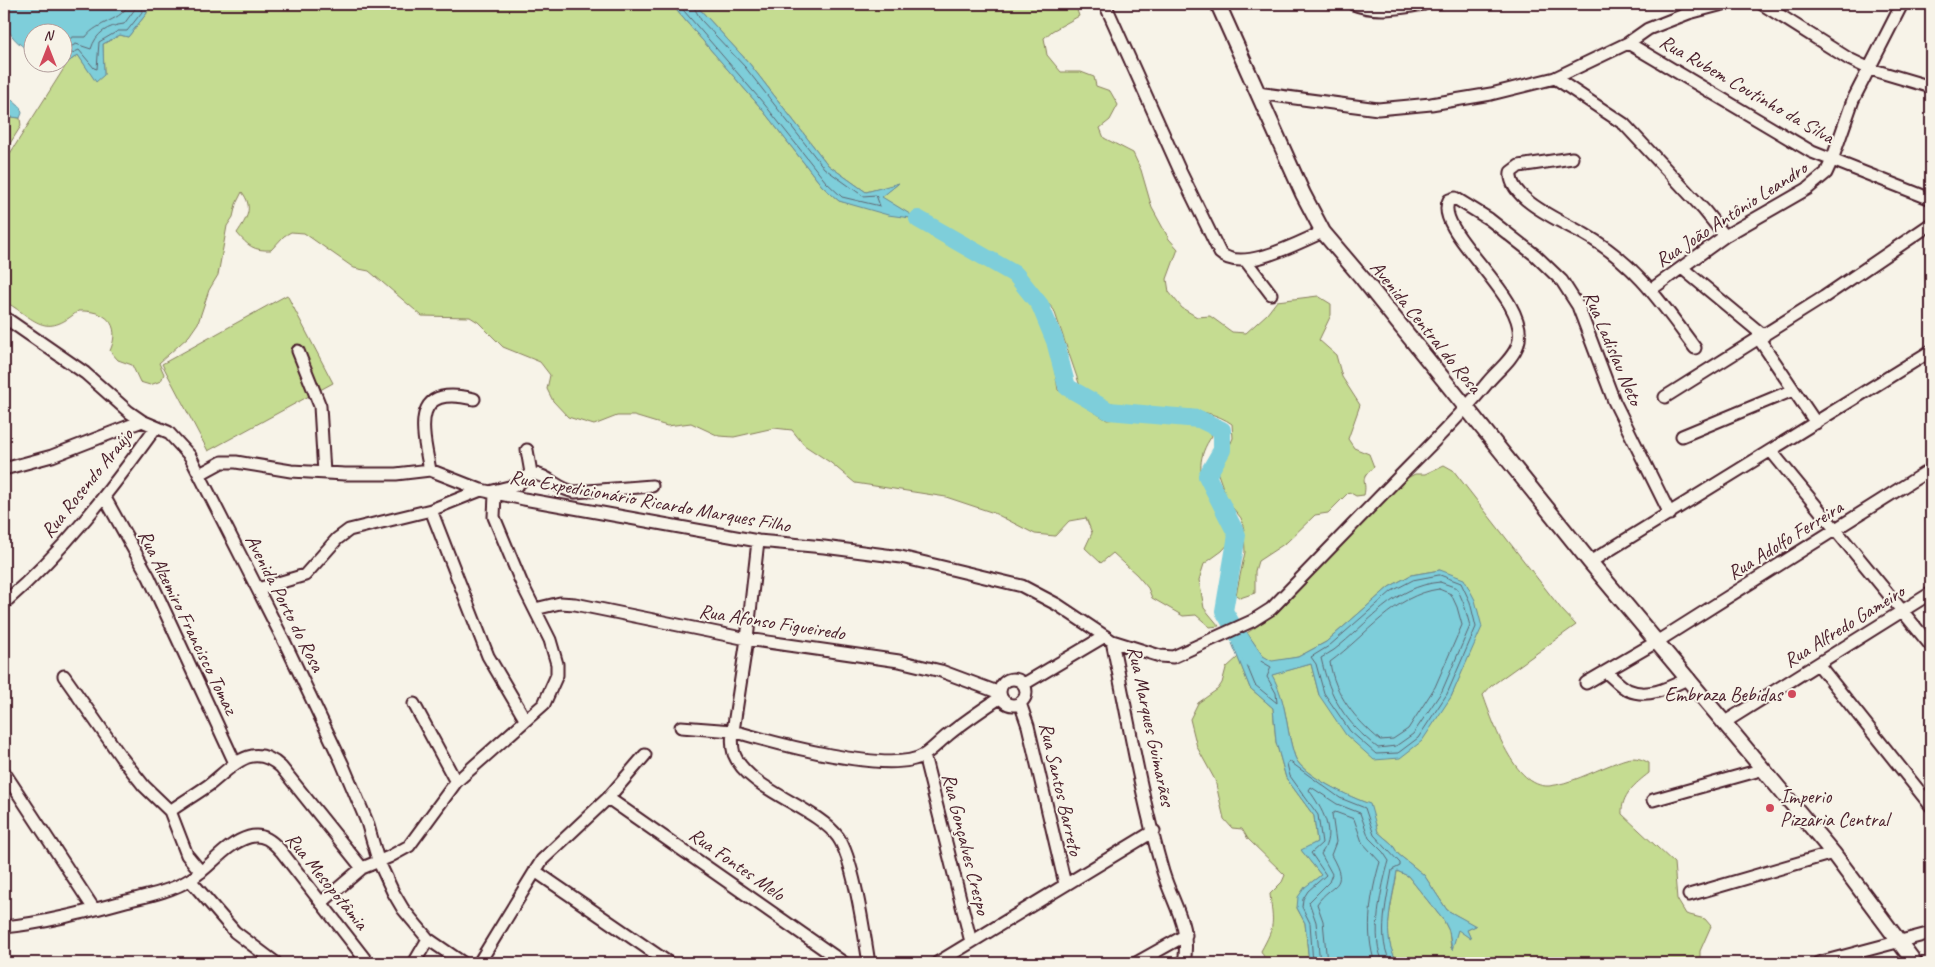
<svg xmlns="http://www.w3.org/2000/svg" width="1935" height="967" font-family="Caveat,sans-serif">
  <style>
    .green { fill: #c5dc91; stroke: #887e5e }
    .water { fill: #7eceda; stroke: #698894 }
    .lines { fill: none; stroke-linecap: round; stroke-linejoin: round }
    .shore { stroke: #5f6571; stroke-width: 1 }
    .river { stroke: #7eceda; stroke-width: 18 }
    .minor-casing { stroke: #4a1f2b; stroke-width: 15 }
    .tertiary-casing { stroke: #4a1f2b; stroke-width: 18 }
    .minor { stroke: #f7f3e8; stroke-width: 11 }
    .tertiary { stroke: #f7f3e8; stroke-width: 14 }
    .poi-dot { fill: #d1495b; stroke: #f7f3e8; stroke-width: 2 }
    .labels { text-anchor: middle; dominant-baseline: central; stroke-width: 4; stroke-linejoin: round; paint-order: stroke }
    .street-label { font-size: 20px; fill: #4a1f2b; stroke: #f7f3e8 }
    .poi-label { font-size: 20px; fill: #4a1f2b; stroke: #f7f3e8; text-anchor: end }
  </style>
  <rect width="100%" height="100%" fill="#f7f3e8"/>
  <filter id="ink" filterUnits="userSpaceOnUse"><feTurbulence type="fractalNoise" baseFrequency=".02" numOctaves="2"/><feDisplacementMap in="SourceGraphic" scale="10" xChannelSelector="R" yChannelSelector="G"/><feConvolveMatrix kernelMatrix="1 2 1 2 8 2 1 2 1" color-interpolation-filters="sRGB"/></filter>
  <g filter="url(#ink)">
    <!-- green -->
    <path class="green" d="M 147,4 L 671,4 L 761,108 L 822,186 L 839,201 L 917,219 L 881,197 L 898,184 L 866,192 L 828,165 L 749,63 L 695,4 L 1075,4 L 1079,16 L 1052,31 L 1044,38 L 1047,55 L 1061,72 L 1081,72 L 1094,77 L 1096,86 L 1110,91 L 1118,105 L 1110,120 L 1100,128 L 1104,138 L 1133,153 L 1141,170 L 1152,208 L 1169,239 L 1178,249 L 1167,279 L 1169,292 L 1182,308 L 1197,317 L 1210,316 L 1232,332 L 1246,333 L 1267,314 L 1277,301 L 1318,296 L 1331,304 L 1331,315 L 1319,340 L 1336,355 L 1342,377 L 1360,405 L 1348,439 L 1354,448 L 1369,454 L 1374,467 C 1357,482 1368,479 1364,495 L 1356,496 L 1349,492 L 1328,513 L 1315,515 L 1287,542 L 1258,561 L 1255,571 L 1255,593 L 1240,598 L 1236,595 L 1245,552 L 1244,530 L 1241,518 L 1228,502 L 1218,474 L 1233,438 L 1232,424 C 1204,404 1162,411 1130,407 C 1112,404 1098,399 1082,392 L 1054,310 L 1024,276 L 939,224 L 919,220 C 926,235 943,241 957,249 C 977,260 1002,272 1018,288 C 1043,311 1053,358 1058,390 L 1107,420 L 1129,418 L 1193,421 C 1202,424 1209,427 1212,436 C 1182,478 1221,501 1231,541 L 1222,551 L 1204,564 L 1199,580 L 1204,608 L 1219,626 L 1210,627 L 1196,615 L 1183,616 L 1152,598 L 1148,588 L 1137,575 L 1113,553 L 1101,563 L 1085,548 L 1092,533 L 1086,518 L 1069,521 L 1055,536 L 1035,534 L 994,513 L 946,497 L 855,483 L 831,463 L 804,445 L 792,430 L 774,428 L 734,437 L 719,436 L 691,423 L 667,426 L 634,416 L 617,416 L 594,425 L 568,417 L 553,401 L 547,389 L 550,375 L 540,362 L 503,347 L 478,322 L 470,317 L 422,316 L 369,271 L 354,268 L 304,233 L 291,232 L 284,236 L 271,250 C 254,251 248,246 237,233 C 247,218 254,208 242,192 L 236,204 L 233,217 L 227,226 L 218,275 L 209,290 L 198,323 L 189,336 L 159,363 L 164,374 L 161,381 L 150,385 L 140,382 L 132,365 L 118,360 L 110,351 C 122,323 105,310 78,311 C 44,340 36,319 4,301 L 4,163 L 68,62 L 78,55 L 96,81 L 104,74 L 103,44 L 120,35 L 128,37 L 147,13 Z
      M 4,116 L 20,118 L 21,126 L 4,153 Z
      M 287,295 L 333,383 L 208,451 L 162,364 Z
      M 1444,465 L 1453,470 L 1562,610 L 1576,625 L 1491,686 L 1483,695 C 1493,722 1514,788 1549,786 C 1569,784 1592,772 1610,765 C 1625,759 1634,754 1649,763 L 1649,773 C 1635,784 1621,795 1622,814 L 1674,863 L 1677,899 L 1686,914 L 1705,919 L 1711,926 L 1700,951 L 1700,963 L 1399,963 C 1378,938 1394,900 1397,871 L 1408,876 L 1444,921 L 1449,931 L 1451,948 L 1458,929 L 1470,938 L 1467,930 L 1475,926 L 1447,910 L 1424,875 L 1398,854 L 1392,844 L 1378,832 L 1369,804 C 1352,798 1301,775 1295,757 C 1285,728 1288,703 1271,675 L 1311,664 L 1319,695 L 1438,714 L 1451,697 L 1472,648 L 1440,570 L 1411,575 L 1389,587 L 1326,642 L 1298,657 L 1272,662 L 1263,656 L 1247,633 L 1278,612 L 1403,480 L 1415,474 L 1425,474 Z
      M 1238,657 L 1250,688 L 1273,708 L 1276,742 L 1286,778 L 1314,816 L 1317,842 L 1302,851 L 1321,875 L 1305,888 L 1297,908 L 1305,923 L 1309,963 L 1267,963 L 1261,951 C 1276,924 1273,924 1270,894 L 1282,882 L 1285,875 L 1248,839 L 1242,829 L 1232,828 L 1224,819 L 1215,780 L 1197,747 L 1190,719 L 1198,703 L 1218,689 L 1222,683 L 1226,668 Z"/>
    <!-- water -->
    <path class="water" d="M 4,4 L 147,4 L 147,13 L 128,37 L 120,35 L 103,44 L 104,75 L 96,82 L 78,55 L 68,62 L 51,63 L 50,63 L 62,62 L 62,32 L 32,32 L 32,53 C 11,39 4,30 4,4 Z
      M 671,4 L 695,4 L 749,63 L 828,165 L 866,192 L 899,183 L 882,197 L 918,219 L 888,215 L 839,201 L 822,186 L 761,108 Z
      M 4,93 L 20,107 L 22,113 L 20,118 L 4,116 Z
      M 1440,570 L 1464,579 L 1475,600 L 1482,627 L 1451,697 L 1422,741 L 1400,758 L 1374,760 L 1346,735 L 1319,695 L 1311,664 L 1272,675 C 1288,704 1285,728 1295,757 C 1301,775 1352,798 1370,804 L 1378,832 L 1392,844 L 1398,854 L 1424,875 L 1447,910 L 1476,926 L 1467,930 L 1471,939 L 1458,930 L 1452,950 L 1449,931 L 1444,921 L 1408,876 L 1397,871 C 1393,899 1379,939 1399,963 L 1309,963 L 1305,923 L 1297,908 L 1298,897 L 1305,887 L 1321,875 L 1301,850 L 1317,842 L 1314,816 L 1286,778 L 1276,742 L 1273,708 L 1250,688 L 1232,643 L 1247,633 L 1263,656 L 1272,661 L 1298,657 L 1326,642 L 1389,587 L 1411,575 Z"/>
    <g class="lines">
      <!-- shore -->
      <path class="shore" d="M 678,4 L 765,105 L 826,182 L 842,197 L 880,206 L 876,195 L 863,196 L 824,168 L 745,67 L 701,20 L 692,4
        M 62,43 L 73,37 L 86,37 C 96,22 124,20 128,4
        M 62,51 L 76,44 L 91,49 C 96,33 107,26 124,24 L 135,9 L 136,4
        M 62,58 L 79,50 L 94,68 L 97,69 L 99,42 L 118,31 L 127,31 L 142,12 L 142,4
        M 1440,575 L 1461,583 L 1470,602 L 1476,627 L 1447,694 L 1418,738 L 1398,753 L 1376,754 L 1350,731 L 1324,693 L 1316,664 L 1311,657 L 1329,646 L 1392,591 L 1413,580 Z
        M 1440,582 L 1457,588 L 1464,604 L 1470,626 L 1442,691 L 1413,734 L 1396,746 L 1378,748 C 1345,722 1330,698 1321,658 C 1325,655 1330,653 1334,650 C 1368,624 1394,586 1440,582 Z
        M 1439,589 L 1451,594 L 1457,607 L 1462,625 L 1435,687 L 1408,729 L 1393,739 L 1380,740 C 1356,720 1334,694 1330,662 C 1366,636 1394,595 1439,589 Z
        M 1244,641 L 1247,642 L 1259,660 L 1271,667 L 1267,677 L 1276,693 L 1277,703 L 1255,685 L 1239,646 Z
        M 1313,963 L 1310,923 L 1302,907 L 1303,899 L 1308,891 L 1326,875 L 1311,853 L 1322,843 L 1318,815 L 1290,776 L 1287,764 L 1289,761 L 1340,798 L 1365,808 L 1374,835 L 1400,863 L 1400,866 L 1392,870 C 1388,895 1375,942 1392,963
        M 1320,963 L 1316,922 L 1309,902 L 1329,882 L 1332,874 L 1321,854 C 1337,832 1322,809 1309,790 L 1311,787 L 1337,804 L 1360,813 L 1369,838 L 1383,852 L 1389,861 C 1382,884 1369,941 1384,963
        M 1327,963 L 1323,921 L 1317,904 C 1331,882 1351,890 1331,855 L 1336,842 L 1332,814 L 1335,812 L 1354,819 L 1362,842 L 1380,862 C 1371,892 1364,932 1375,963"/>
      <!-- river -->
      <path class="river" d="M 918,219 L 1016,275 L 1040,305 L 1055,341 L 1067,387 L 1109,411 L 1199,419 L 1222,430 L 1222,450 L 1207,476 L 1237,535 L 1224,611 L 1252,659"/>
      <defs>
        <path id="minor" d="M 1105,4 L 1180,171 L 1220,253 C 1242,274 1299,242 1323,232
          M 1353,4 C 1376,13 1400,8 1424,4
          M 1762,4 L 1849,59 L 1870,69 L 1931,87
          M 1628,43 L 1812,152 L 1931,199
          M 1555,78 L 1624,124 L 1704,210 L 1725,236
          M 1257,93 L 1378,109 L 1431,104 L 1491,94 L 1555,78 L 1628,43 L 1648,29 L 1689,13 L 1723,4
          M 1572,158 L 1519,166 L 1511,172 C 1507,199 1565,223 1584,234 C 1634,262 1661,302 1695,348
          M 1246,261 L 1271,294
          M 1682,268 L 1764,336
          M 1652,289 L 1725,236 L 1807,189 L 1826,173 L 1832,160 L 1853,100 L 1902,4
          M 4,317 L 85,373 L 129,412 L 142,421 L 168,432 L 190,456 L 286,645 L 342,763 L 367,822 L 378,860 L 393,892 L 403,909 L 428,939 L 463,963
          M 1759,339 L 1816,423
          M 298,351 L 320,406 L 324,473
          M 1665,397 L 1824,297 L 1931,224
          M 1682,436 L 1793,390
          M 527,450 L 531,473
          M 1771,451 L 1931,646
          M 4,469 L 52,456 L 142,421
          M 430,470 C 421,426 412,384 474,399
          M 200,474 L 222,462 L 236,462 L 291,471 L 345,474 L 396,474 L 430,470 L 481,490 L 524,499 L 758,541 L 824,547 L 901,557 L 1022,586 L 1058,605 L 1112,641 L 1160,656 L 1173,657 L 1252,621 L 1271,609 C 1313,566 1355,522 1397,479 C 1428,447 1460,417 1488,382 C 1497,371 1513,359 1518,344 C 1533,299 1431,231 1449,200 L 1455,198 L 1489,219 L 1535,255 L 1562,281 L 1578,306 L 1614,401 L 1670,514
          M 489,492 L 517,485 L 531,473 C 549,475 558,490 575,492 L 652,486
          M 105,498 L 149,577 L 235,763
          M 431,510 L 488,656 L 525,719
          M 758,541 L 747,639 L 733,731 C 771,742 891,776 924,755 C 933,749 940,741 948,735 C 965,721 983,709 1001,697
          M 1590,562 L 1931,351
          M 258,589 L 305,575 L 337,539 L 349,530 L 431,510 L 481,490
          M 4,603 C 64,551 110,491 156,427
          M 535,609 L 560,603 L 575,604 L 747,639 L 899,661 L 941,671 L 1000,693
          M 1112,641 C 1128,718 1141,797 1163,872 C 1173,905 1191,926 1184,963
          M 1818,664 L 1931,806
          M 1606,672 C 1612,677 1620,686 1628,690 C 1649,699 1670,687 1689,678
          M 64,676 L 121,757 L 144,786 L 170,811 L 187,855 L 201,872
          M1000 692a13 13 0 1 1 26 0a13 13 0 1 1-26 0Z
          M 1586,683 L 1658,641 L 1931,469
          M 1024,684 L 1105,636
          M 1020,703 L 1028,726 L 1065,884
          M 414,704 L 456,782
          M 1725,722 L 1931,593
          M 681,727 L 733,731 C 732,739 732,747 734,754 C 748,790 815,806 838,837 C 854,860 864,933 869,963
          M 924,755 L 971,942
          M 4,772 L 94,909
          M 608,798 L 844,963
          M 1653,800 L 1764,769
          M 170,811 C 183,802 196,794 209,785 C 232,767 252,740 281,767 L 362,868
          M 535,871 L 669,963
          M 190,880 L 235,932 L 276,963
          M 1689,895 L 1833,853
          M 321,903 L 362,868 L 389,857 L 409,846 L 456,782 L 544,704 L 557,675 L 557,664 L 550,640 L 522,584 L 494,517 L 495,494
          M 4,927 C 45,923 86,912 126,901 C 147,896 172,891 191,879 C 211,867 225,844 249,837 C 263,833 272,841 281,851 L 368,963
          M 414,963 L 428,939
          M 479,963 L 542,860 L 608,798 L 645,755
          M 937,963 L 1154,831
          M 1136,963 L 1186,935
          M 1818,963 L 1931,933"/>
        <path id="tertiary" d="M 1218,4 L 1303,194 L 1323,232 L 1363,279 L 1590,562 L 1833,853 L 1915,963"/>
      </defs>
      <!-- minor casing -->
      <use href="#minor" class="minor-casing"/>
      <!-- tertiary casing -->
      <use href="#tertiary" class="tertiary-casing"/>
      <!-- minor -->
      <use href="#minor" class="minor"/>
      <!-- tertiary -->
      <use href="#tertiary" class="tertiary"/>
    </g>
  </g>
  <!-- markers -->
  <g class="poi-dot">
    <circle cx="1792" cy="694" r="5"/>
    <circle cx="1770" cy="808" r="5"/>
  </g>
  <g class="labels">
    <!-- street labels -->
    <g class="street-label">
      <text transform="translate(1747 89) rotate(30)">Rua Rubem Coutinho da Silva</text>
      <text transform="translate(1731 214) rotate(-33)">Rua João Antônio Leandro</text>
      <text transform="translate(1426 327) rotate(51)">Avenida Central do Rosa</text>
      <text transform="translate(1613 348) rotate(67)">Rua Ladislau Neto</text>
      <text transform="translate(87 483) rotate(-51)">Rua Rosendo Araújo</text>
      <text transform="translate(650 501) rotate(10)">Rua Expedicionário Ricardo Marques Filho</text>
      <text transform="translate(1785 540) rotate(-32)">Rua Adolfo Ferreira</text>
      <text transform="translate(285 603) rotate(63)">Avenida Porto do Rosa</text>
      <text transform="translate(188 622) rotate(64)">Rua Alzemiro Francisco Tomaz</text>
      <text transform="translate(772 622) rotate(9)">Rua Afonso Figueiredo</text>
      <text transform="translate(1844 626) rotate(-32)">Rua Alfredo Gameiro</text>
      <text transform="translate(1151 726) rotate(78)">Rua Marques Guimarães</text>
      <text transform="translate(1061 789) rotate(77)">Rua Santos Barreto</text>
      <text transform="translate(966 844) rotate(76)">Rua Gonçalves Crespo</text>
      <text transform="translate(737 864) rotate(35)">Rua Fontes Melo</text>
      <text transform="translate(327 881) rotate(51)">Rua Mesopotâmia</text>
    </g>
    <!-- poi labels -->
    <g class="poi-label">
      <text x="1782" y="694">Embraza Bebidas</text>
      <text x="1780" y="796" text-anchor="start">Imperio<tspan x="1780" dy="23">Pizzaria Central</tspan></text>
    </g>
  </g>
  <!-- margin -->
  <rect width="1935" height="967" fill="none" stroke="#f7f3e8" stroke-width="20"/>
  <rect x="10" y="10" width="1915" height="947" fill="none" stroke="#4a1f2b" stroke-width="2" filter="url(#ink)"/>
  <!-- north arrow -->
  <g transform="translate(48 48)"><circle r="24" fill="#f7f3e8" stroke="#b29e9c"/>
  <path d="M0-4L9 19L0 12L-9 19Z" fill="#d1495b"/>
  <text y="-8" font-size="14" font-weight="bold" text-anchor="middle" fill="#4a1f2b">N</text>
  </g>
</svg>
